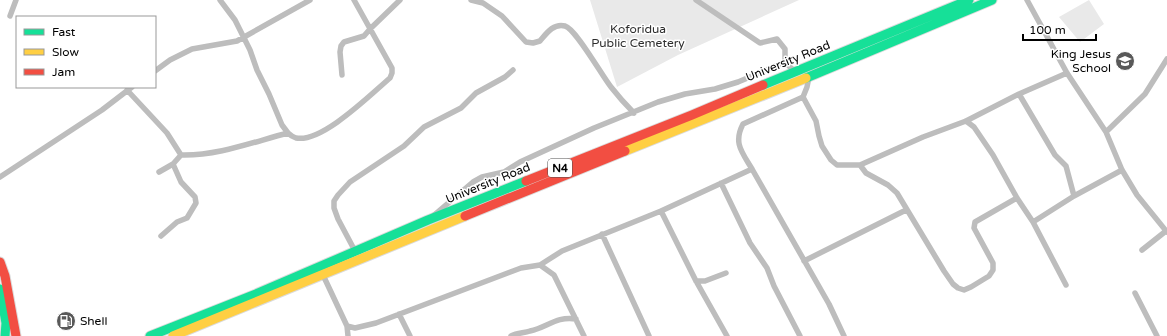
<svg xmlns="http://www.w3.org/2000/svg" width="1167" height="336" font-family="'Varela Round',sans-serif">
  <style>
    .green { fill: #e9e9e9 }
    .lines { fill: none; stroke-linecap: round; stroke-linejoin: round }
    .fast-casing { stroke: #dbdbdb; stroke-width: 11 }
    .slow-casing { stroke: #dbdbdb; stroke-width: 11 }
    .jam-casing { stroke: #dbdbdb; stroke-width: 11 }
    .street { stroke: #bdbdbd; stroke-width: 5.5 }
    .fast { stroke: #16e098; stroke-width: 9 }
    .slow { stroke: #ffcf43; stroke-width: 9 }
    .jam { stroke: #f24e42; stroke-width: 9 }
    .labels { text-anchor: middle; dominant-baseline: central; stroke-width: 3; stroke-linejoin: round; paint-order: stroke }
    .shield { fill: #fff; stroke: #4c4c4c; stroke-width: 1 }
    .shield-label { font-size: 11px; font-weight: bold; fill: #000 }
    .park-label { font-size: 12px; fill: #2e2e2e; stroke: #fff }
    .poi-label { font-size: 12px; fill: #000; stroke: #fff; text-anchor: end }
    .street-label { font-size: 12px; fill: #000; stroke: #fff }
  </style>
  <rect width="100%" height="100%" fill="#fff"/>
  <!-- green -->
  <path class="green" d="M 590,0 L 799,0 L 678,55 L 617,87 Z
    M 1089,0 L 1104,24 L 1080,42 L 1059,17 Z"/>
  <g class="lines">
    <defs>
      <path id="fast" d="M 806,78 L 992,0
        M 763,85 L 969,0
        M 0,289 L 6,323 L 5,336
        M 150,336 L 256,294 L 428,220 L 526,181"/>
      <path id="slow" d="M 625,151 L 806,78
        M 173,336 L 465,216"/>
      <path id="jam" d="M 526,181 L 692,115 L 763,85
        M 465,216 L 625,151
        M 0,262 L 5,276 L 16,336"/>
    </defs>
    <!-- fast casing -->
    <use href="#fast" class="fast-casing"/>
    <!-- slow casing -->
    <use href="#slow" class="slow-casing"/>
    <!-- jam casing -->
    <use href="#jam" class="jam-casing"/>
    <!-- street -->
    <path class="street" d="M 471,0 L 483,3 L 502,16 L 526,42 L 533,43 L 540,41 C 546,34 553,23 565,26 C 576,29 602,76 611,87 C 618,96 626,105 634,113
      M 696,0 L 760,43 L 777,39 L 785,49 L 785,62 L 794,71
      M 1027,0 L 1067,73 L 1106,132 L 1122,170 L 1137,195 L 1167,232
      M 10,16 L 16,0
      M 155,71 L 170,60 L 192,49 L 237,41 L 310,0
      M 342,75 L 340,52 L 341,46 L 344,42 L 364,36 L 370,29 L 400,0
      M 127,90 L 167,133 L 181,155 C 217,156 253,142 288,133 L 282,125 L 269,94 L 257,70 L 250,50 L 235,20 L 220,0
      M 1019,94 L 1055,155 L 1066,166 L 1074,196
      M 803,97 L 816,121 L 819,136 L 822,146 L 831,160 L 837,165 L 860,165 L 866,173 L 888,185 L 897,193 L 944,271 L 953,284 L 958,288 L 964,290 L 971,287 L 989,276 L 993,270 L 993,263 L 974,228 L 975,222 L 1017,198
      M 966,121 L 974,127 L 993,155 L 1017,198 L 1033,222 L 1066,285
      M 1106,132 L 1145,94 L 1167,59
      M 288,133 C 290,135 293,137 296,138 C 322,143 370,95 390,78 L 392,73 L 392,68 L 354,0
      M 860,165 L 923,137 L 966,121 L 1019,94 L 1067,73
      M 752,169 C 742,152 733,143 743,124 L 803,97 L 807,87 L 809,77
      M 159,172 L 173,164 L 181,155
      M 0,177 L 102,110 L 132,87
      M 721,183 L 750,243 L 767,268 L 774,286 L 800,336
      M 661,211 L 696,281 L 727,336
      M 433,216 L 473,182 L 482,177 L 504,172 L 520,162 L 594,128 L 658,102 L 685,94 L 715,89 L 738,82 L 785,62
      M 1033,222 L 1074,196 L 1122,170
      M 602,234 L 649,336
      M 161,236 L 177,222 L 187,218 L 196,203 L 195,197 L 181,182 L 173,164
      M 1142,250 L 1166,231
      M 355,251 L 338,219 L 334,208 L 334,201 L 338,195 L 350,182 L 404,146 L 424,127 L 461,108 L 476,93 L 505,77 L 513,70
      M 804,261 L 906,210
      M 540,265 L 554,275 L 584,336
      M 323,275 L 347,326 L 355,328 L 376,323 L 521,268 L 540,265 L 562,251 L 661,211 L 752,169 L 829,304 L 844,336
      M 696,281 L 705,281 L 726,273
      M 1135,293 L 1157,336
      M 399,314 L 410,336
      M 347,326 L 348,336
      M 511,336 C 517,333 524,333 530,331 C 548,327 556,316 576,319"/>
    <!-- fast -->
    <use href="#fast" class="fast"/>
    <!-- slow -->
    <use href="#slow" class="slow"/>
    <!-- jam -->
    <use href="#jam" class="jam"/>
  </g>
  <!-- icons -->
  <defs>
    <symbol id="school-disc" viewBox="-11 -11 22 22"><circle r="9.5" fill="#595959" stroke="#fff"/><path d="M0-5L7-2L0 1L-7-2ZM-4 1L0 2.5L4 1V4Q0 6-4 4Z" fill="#fff"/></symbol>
    <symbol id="fuel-disc" viewBox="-11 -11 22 22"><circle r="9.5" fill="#595959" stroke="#fff"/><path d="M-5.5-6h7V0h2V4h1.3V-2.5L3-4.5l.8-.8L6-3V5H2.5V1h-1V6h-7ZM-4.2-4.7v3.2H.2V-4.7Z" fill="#fff"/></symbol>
  </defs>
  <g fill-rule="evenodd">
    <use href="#school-disc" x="1114" y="50" width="22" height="22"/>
    <use href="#fuel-disc" x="55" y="310" width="22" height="22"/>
  </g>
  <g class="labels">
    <!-- shield labels -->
    <rect class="shield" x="548" y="159" width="24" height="18" rx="3"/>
    <g class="shield-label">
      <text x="560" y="168">N4</text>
    </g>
    <!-- park labels -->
    <g class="park-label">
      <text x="638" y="29">Koforidua<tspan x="638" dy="14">Public Cemetery</tspan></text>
    </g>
    <!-- poi labels -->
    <g class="poi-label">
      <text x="1111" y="54">King Jesus<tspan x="1111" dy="14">School</tspan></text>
      <text x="80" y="321" text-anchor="start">Shell</text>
    </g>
    <!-- street labels -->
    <g class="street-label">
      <text transform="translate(788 61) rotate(-22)">University Road</text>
      <text transform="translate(488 183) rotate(-22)">University Road</text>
    </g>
  </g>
  <!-- legend -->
  <rect x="16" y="16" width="140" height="72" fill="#ffffff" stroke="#999999"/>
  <rect x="24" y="29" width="20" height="6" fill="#16e098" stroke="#999999"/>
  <text x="52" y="36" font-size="12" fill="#000000">Fast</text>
  <rect x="24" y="49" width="20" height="6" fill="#ffcf43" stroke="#999999"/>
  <text x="52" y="56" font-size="12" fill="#000000">Slow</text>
  <rect x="24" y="69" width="20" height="6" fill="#f24e42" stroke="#999999"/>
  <text x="52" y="76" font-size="12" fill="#000000">Jam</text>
  <!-- scale -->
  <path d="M1023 34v6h73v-6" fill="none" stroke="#000000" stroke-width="2"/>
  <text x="1029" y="34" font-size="12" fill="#000000" stroke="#ffffff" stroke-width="3" paint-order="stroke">100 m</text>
</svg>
